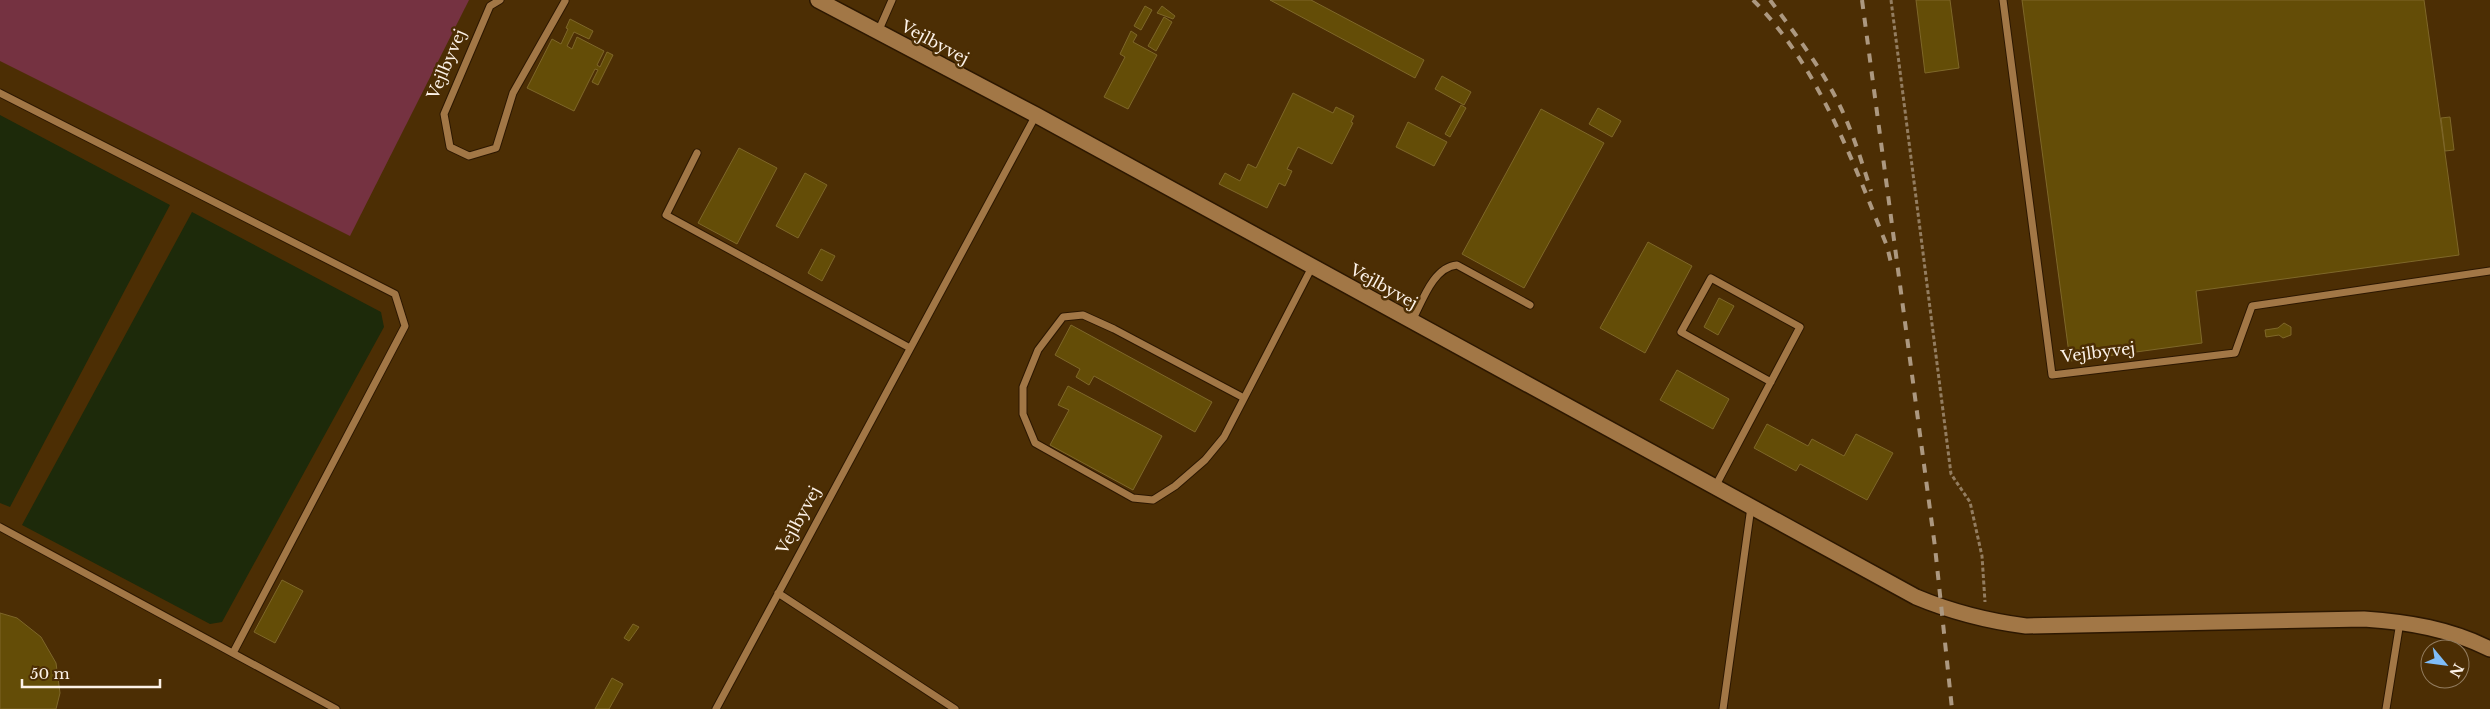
<svg xmlns="http://www.w3.org/2000/svg" width="2490" height="709" font-family="'Libre Baskerville',serif">
  <style>
    .green { fill: #753241 }
    .water { fill: #1d2a0a }
    .building { fill: #644d07; stroke: #7e6729 }
    .lines { fill: none; stroke-linecap: round; stroke-linejoin: round }
    .service-casing { stroke: #2c1700; stroke-width: 9 }
    .tertiary-casing { stroke: #2c1700; stroke-width: 18 }
    .path { stroke: #937d60; stroke-width: 3; stroke-dasharray: 4 2.5; stroke-linecap: butt }
    .service { stroke: #a27746; stroke-width: 7 }
    .tertiary { stroke: #a27746; stroke-width: 15 }
    .rail { stroke: #ac9880; stroke-width: 4; stroke-dasharray: 9 9; stroke-linecap: butt }
    .labels { text-anchor: middle; dominant-baseline: central; stroke-width: 5; stroke-linejoin: round; paint-order: stroke }
    .street-label { font-size: 16px; fill: #fcf2e8; stroke: #4c2e04 }
  </style>
  <rect width="100%" height="100%" fill="#4c2e04"/>
  <!-- green -->
  <path class="green" d="M 0,0 L 469,0 L 350,236 L 0,61 Z"/>
  <!-- water -->
  <path class="water" d="M 0,115 L 170,205 L 10,507 L 0,503 Z
    M 192,212 L 381,312 L 384,327 L 222,622 L 210,624 L 22,525 Z"/>
  <!-- building -->
  <path class="building" d="M 1270,0 L 1311,0 L 1424,60 L 1415,78 Z
    M 1916,0 L 1950,0 L 1959,68 L 1925,73 Z
    M 2022,0 L 2424,0 L 2459,255 L 2196,291 L 2202,343 L 2070,361 Z
    M 1145,6 L 1152,10 L 1141,30 L 1134,26 Z
    M 1162,6 L 1175,16 L 1173,19 L 1157,13 Z
    M 1164,17 L 1172,22 L 1156,51 L 1148,46 Z
    M 570,19 L 593,31 L 589,39 L 574,32 L 567,46 L 572,49 L 577,37 L 604,51 L 597,65 L 600,67 L 607,52 L 613,55 L 598,85 L 592,82 L 598,70 L 595,69 L 574,111 L 527,88 L 552,39 L 561,44 L 568,29 L 566,28 Z
    M 1131,31 L 1137,35 L 1133,42 L 1157,55 L 1128,109 L 1104,97 L 1125,57 L 1120,54 Z
    M 1442,76 L 1471,92 L 1464,105 L 1435,89 Z
    M 1293,93 L 1333,113 L 1336,107 L 1354,116 L 1351,122 L 1353,123 L 1332,164 L 1298,147 L 1287,169 L 1292,171 L 1285,186 L 1279,183 L 1267,208 L 1219,184 L 1225,173 L 1240,181 L 1248,164 L 1256,168 Z
    M 1461,105 L 1466,108 L 1450,137 L 1445,134 Z
    M 1598,108 L 1621,121 L 1612,137 L 1589,124 Z
    M 1541,109 L 1604,143 L 1524,288 L 1462,254 Z
    M 2450,117 L 2454,150 L 2445,151 L 2441,118 Z
    M 1408,122 L 1447,142 L 1434,166 L 1396,147 Z
    M 739,148 L 777,168 L 737,244 L 698,223 Z
    M 805,173 L 827,185 L 798,238 L 776,226 Z
    M 1648,242 L 1692,266 L 1645,353 L 1600,328 Z
    M 821,249 L 835,256 L 822,281 L 808,273 Z
    M 1719,298 L 1734,306 L 1718,335 L 1704,327 Z
    M 2284,323 L 2291,327 L 2291,335 L 2283,338 L 2279,335 L 2266,337 L 2265,330 L 2278,328 Z
    M 1071,325 L 1212,402 L 1195,432 L 1094,376 L 1089,385 L 1076,377 L 1080,369 L 1055,355 Z
    M 1677,370 L 1729,399 L 1713,429 L 1660,400 Z
    M 1068,386 L 1162,436 L 1133,490 L 1050,445 L 1069,410 L 1058,405 Z
    M 1767,424 L 1808,446 L 1812,439 L 1844,456 L 1856,434 L 1893,453 L 1867,500 L 1800,464 L 1796,471 L 1754,448 Z
    M 282,580 L 303,591 L 275,643 L 254,632 Z
    M 0,613 L 17,618 L 41,637 L 56,663 L 60,693 L 56,709 L 0,709 Z
    M 633,624 L 639,627 L 629,641 L 624,638 Z
    M 612,678 L 623,684 L 609,709 L 595,709 Z"/>
  <g class="lines">
    <defs>
      <path id="service" d="M 500,0 L 490,6 L 444,114 L 450,147 L 469,156 L 496,148 L 513,93 L 565,1
        M 2003,0 L 2052,375 L 2235,353 L 2252,306 L 2490,271
        M 878,32 L 892,0
        M 0,93 L 395,294 L 405,326 L 233,653
        M 697,153 L 666,215 L 910,348
        M 1412,321 C 1422,302 1433,267 1457,265 L 1530,305
        M 1244,398 L 1114,329 L 1083,315 L 1063,317 L 1038,350 L 1023,387 L 1023,414 L 1035,443 L 1133,498 L 1153,500 L 1175,486 L 1205,460 L 1224,437 L 1312,267
        M 1715,487 L 1800,327 L 1711,278 L 1681,332 L 1771,382
        M 0,527 L 336,709
        M 778,593 L 955,709
        M 716,709 L 1036,115
        M 1723,709 L 1751,507
        M 2386,709 L 2400,622"/>
      <path id="tertiary" d="M 818,0 L 1036,115 L 1916,597 C 1952,612 1987,621 2026,626 L 2364,619 C 2409,622 2450,629 2490,649"/>
    </defs>
    <!-- service casing -->
    <use href="#service" class="service-casing"/>
    <!-- tertiary casing -->
    <use href="#tertiary" class="tertiary-casing"/>
    <!-- path -->
    <path class="path" d="M 1891,0 L 1951,474 L 1970,502 L 1982,556 L 1985,602"/>
    <!-- service -->
    <use href="#service" class="service"/>
    <!-- tertiary -->
    <use href="#tertiary" class="tertiary"/>
    <!-- rail -->
    <path class="rail" d="M 1753,0 C 1818,65 1853,162 1887,246 L 1891,263
      M 1770,0 C 1793,31 1818,63 1836,98 C 1851,127 1861,159 1871,191
      M 1862,0 L 1935,547 L 1952,709"/>
  </g>
  <g class="labels">
    <!-- street labels -->
    <g class="street-label">
      <text transform="translate(935 42) rotate(28)">Vejlbyvej</text>
      <text transform="translate(446 64) rotate(-67)">Vejlbyvej</text>
      <text transform="translate(1384 286) rotate(29)">Vejlbyvej</text>
      <text transform="translate(2098 352) rotate(-7)">Vejlbyvej</text>
      <text transform="translate(798 520) rotate(-62)">Vejlbyvej</text>
    </g>
  </g>
  <!-- north arrow -->
  <g transform="translate(2445 664) rotate(119)"><circle r="24" fill="#4c2e04" stroke="#927c5f"/>
  <path d="M0-4L9 19L0 12L-9 19Z" fill="#7fbdf9"/>
  <text y="-8" font-size="14" font-weight="bold" text-anchor="middle" fill="#fcf2e8">N</text>
  </g>
  <!-- scale -->
  <path d="M22 679v8h138v-8" fill="none" stroke="#fcf2e8" stroke-width="2.5"/>
  <text x="30" y="679" font-size="15" fill="#fcf2e8" stroke="#4c2e04" stroke-width="4" paint-order="stroke">50 m</text>
</svg>
